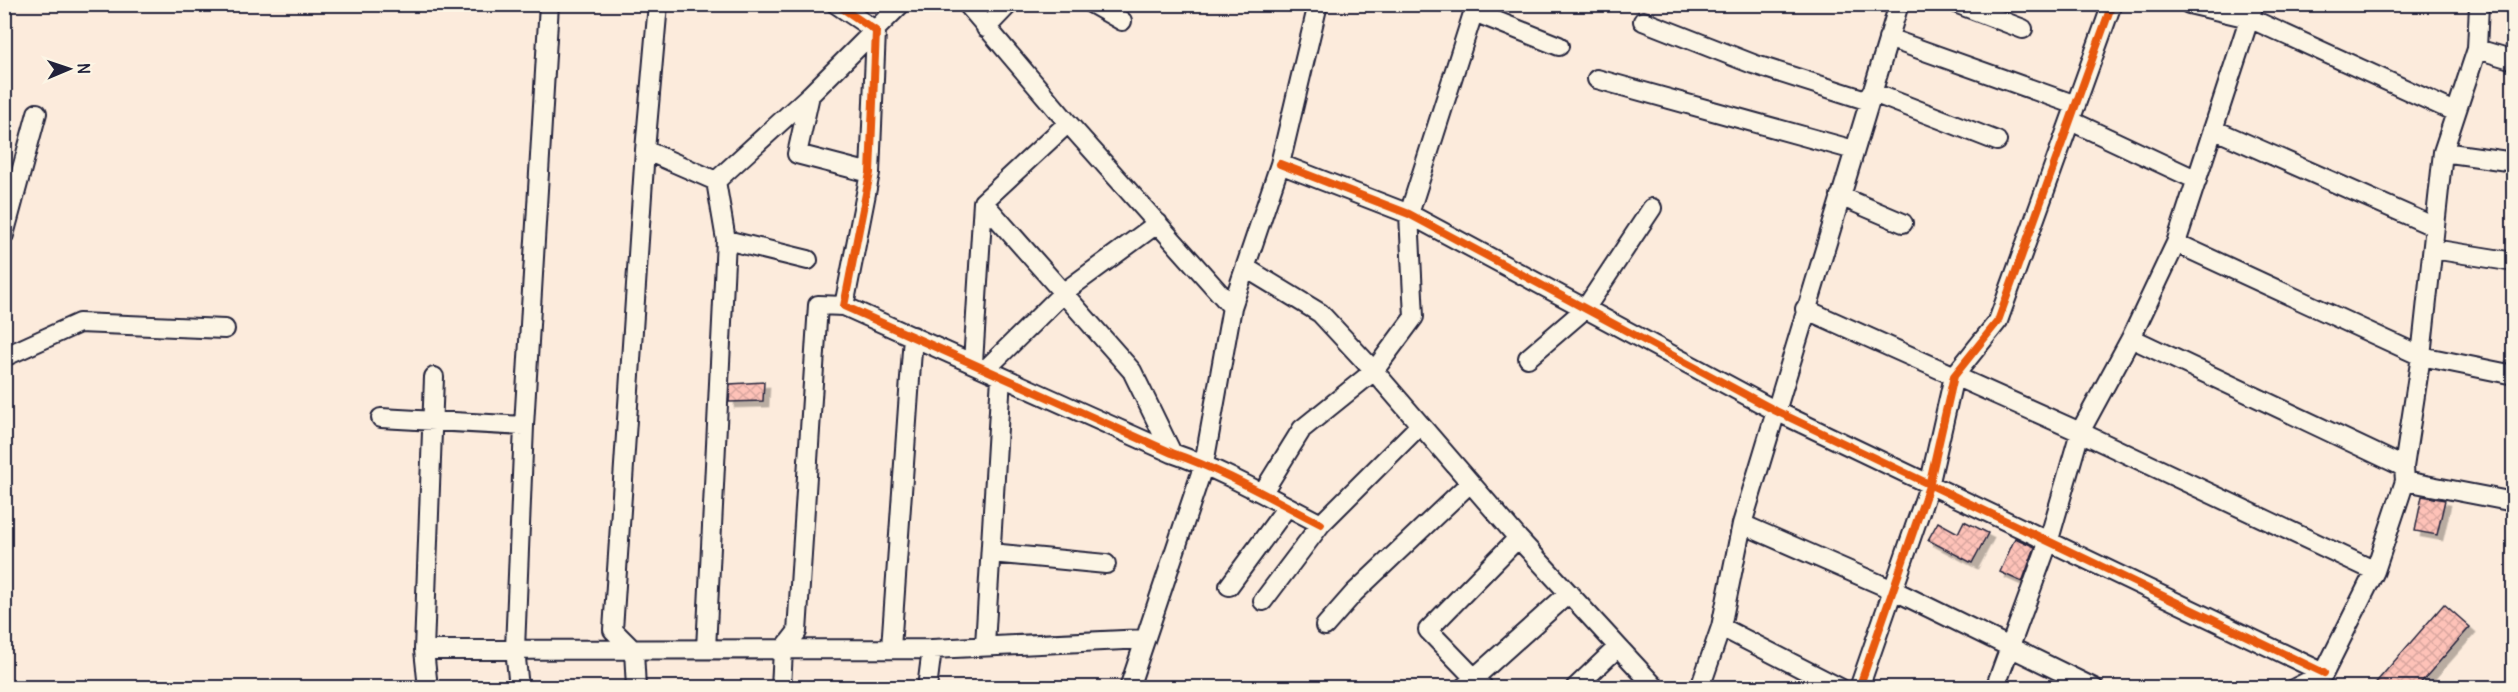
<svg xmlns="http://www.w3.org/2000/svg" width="2518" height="692" font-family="Delius,sans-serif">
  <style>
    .building { fill: url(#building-cross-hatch); stroke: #22223b; stroke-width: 1.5; filter: url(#shadow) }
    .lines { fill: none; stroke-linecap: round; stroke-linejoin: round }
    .street-casing { stroke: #22223b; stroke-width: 22 }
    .street { stroke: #fcf5e5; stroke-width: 18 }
    .cycleway-casing { stroke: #fcf5e5; stroke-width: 11 }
    .cycleway { stroke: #e8590c; stroke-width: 8 }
  </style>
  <defs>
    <pattern id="building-cross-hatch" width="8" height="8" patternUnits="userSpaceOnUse" patternTransform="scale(1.5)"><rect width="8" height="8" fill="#fec2b8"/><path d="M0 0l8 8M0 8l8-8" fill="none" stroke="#d9a69f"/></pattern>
    <filter id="shadow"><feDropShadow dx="5.5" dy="5.5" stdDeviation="0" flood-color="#0004"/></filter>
  </defs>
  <rect width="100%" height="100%" fill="#fcebdc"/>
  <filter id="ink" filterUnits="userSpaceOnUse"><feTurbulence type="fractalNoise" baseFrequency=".0167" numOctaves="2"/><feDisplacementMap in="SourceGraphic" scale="12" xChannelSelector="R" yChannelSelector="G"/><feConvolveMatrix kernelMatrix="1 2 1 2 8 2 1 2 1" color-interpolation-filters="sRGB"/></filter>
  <g filter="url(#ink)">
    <!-- building -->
    <path class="building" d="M 764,382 L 763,401 L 729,402 L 730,384 Z
      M 2422,496 L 2445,500 L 2437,535 L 2415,531 Z
      M 1964,521 L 1988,533 L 1972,563 L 1928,540 L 1938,522 L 1958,533 Z
      M 2015,538 L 2035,547 L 2022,582 L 2000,572 Z
      M 2444,604 L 2470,627 L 2417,687 L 2372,687 Z"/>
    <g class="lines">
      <defs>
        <path id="street" d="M 836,4 L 876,31 L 870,173 L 844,306 L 1172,453 C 1225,471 1272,499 1321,524
          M 967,4 L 1068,123 L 1232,307
          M 1092,4 L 1122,21
          M 1958,4 L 2023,29
          M 2189,4 L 2249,18 L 2455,112
          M 1474,12 L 1559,46
          M 1643,21 L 1753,64 L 1869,101
          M 986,28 L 1009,4
          M 1888,38 L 2076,105
          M 2477,49 L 2514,60
          M 1597,79 L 1854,150
          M 1871,92 L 1997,141
          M 810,95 L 797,154 L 870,173
          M 2071,121 L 2197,180
          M 1068,123 L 983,202 L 1132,371 L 1172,453
          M 2213,129 L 2435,227
          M 645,150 L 716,181
          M 2443,152 L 2514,162
          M 1280,164 L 1409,214 L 1776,411 L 2324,673
          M 1840,196 L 1903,223
          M 4,235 L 37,113
          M 726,240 L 808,260
          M 2176,243 L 2421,356 L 2514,375
          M 2433,249 L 2514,262
          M 1246,268 L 1320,313 L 1374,371 L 1518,538 L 1656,688
          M 1805,309 L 2080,432 L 2375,571
          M 2131,338 L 2404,467
          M 4,357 L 79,323 L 225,329
          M 1528,358 L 1585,309 L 1652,208
          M 973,363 L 983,202
          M 986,369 L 1064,292 L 1158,223
          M 381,418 L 524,426
          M 2405,481 L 2514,502
          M 1263,492 L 1302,429 L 1374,371 L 1414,317 L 1409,214 L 1476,4
          M 1742,524 L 1893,590 L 2094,688
          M 991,553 L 1106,564
          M 1229,586 L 1287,507
          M 1263,601 L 1321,524 L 1420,425
          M 1325,626 L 1354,593 L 1470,483
          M 1721,627 L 1840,688
          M 985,645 L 1001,377
          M 891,648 L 913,336
          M 706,649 L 726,240 L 716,181 L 810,95 L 901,4
          M 932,649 L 1145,639
          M 424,650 L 932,649 L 927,688
          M 428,688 L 424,650 L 434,377
          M 519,688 L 515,649 L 524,426 L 549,4
          M 636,688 L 634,651 L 613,630 L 645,150 L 658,4
          M 781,688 L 783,650 L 797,632 L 818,305 L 844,306
          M 1129,688 L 1204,464 L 1232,307 L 1280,164 L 1318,4
          M 1463,688 L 1569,593
          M 1484,688 L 1428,630 L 1518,538
          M 1575,688 L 1618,647
          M 1700,688 L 1721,627 L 1742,524 L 1899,4
          M 1859,688 L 1929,486 L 1954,376 L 1998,321 L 2112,4
          M 1995,688 L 2048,543 L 2080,432 L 2131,338 L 2176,243 L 2254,4
          M 2295,688 L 2324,673 L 2375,571 L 2405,481 L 2404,467 L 2421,356 L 2443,152 L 2477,49 L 2479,4"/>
      </defs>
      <!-- street casing -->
      <use href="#street" class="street-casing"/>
      <!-- street -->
      <use href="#street" class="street"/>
      <defs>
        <path id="cycleway" d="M 836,4 L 876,31 L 870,173 L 844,306 L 1172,453 C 1225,471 1272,499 1321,524
          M 1280,164 L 1409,214 L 1776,411 L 2324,673
          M 1859,688 L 1929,486 L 1954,376 L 1998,321 L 2112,4"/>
      </defs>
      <!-- cycleway casing -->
      <use href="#cycleway" class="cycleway-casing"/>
      <!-- cycleway -->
      <use href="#cycleway" class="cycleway"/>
    </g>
  </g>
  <!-- margin -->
  <rect width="2518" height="692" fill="none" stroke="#fcf5e5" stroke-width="24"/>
  <rect x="12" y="12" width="2494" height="668" fill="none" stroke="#22223b" stroke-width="2" filter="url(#ink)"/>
  <!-- north arrow -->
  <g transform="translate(69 69) rotate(88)" stroke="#fcf5e5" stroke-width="4.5" paint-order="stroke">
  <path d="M0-4.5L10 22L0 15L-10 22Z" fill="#22223b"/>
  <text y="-9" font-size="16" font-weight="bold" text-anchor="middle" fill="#22223b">N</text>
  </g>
</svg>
